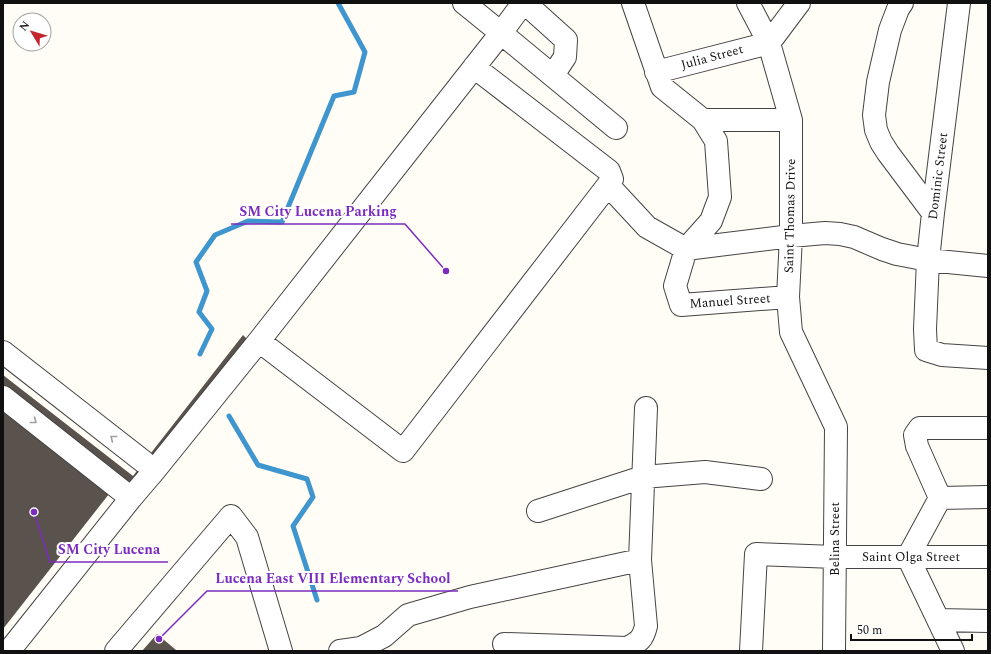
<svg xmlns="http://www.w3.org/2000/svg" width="991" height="654" font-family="Spectral,serif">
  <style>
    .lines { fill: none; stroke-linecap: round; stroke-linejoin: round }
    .stream { stroke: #3f96cf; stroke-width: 5 }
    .building { fill: #5a524d }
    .minor-casing { stroke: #444; stroke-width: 24 }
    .minor { stroke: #fff; stroke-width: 22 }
    .oneway { stroke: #a0a0a0 }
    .labels { text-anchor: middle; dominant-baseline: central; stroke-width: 4; stroke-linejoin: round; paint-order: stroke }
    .street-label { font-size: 13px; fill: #111; stroke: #fff }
    .leader { fill: none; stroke: #7b2cbf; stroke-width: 1.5 }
    .callout-dot { fill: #7b2cbf; stroke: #fff; stroke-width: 1.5 }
    .callout-label { font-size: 14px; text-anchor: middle; font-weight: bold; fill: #7b2cbf; stroke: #fff; stroke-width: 4; stroke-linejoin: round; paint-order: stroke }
  </style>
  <rect width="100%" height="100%" fill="#fffdf5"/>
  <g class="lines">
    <!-- stream -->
    <path class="stream" d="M 200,354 L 212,329 L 199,312 L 207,291 L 196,262 L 215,235 L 248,221 L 282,222 L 334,96 L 354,92 L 365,52 L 338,3
      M 229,416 L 258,465 L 307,479 L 313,497 L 293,526 L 317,600"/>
  </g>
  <!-- building -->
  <path class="building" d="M 243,335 L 246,338 L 250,340 L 133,488 L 109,494 L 3,629 L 3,375 L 133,476 Z
    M 157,634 L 176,650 L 175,651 L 142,651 Z"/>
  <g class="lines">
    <defs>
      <path id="minor" d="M 464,3 L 501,33 L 616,128
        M 525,3 L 566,40 L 565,57 L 553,75
        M 633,3 L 662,87 L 703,120 L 716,141 L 720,197 L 711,221 L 686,249 L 675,286 L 681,305 L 788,297
        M 748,3 L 769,43 L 791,120 L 791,236 L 788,297 L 791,332 L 836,427 L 834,651
        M 902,3 L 898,9 L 890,30 L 878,82 L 874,115 L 876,130 L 881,142 L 888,153 L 933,213
        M 959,3 L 933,213 L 928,260 L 925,329 L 926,350 L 942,355 L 988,358
        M 656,72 L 769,43 L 799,3
        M 703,120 L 791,120
        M 608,185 L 647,227 L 686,249 L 791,236 L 825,233 L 840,234 L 854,237 L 882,249 L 897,254 L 928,260 L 988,266
        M 259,341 L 403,451 L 608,185 L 612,179 L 609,171 L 474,67
        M 3,352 L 144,462
        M 3,397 L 131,498
        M 940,498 L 917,446 L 915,435 L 920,428 L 988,428
        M 538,511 L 643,477 L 705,472 L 761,479
        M 938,620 L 988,621
        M 504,644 L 627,648 C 639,642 643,639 646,626 L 640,560 L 646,408
        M 9,651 L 131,498 L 154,471 L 259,341 L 501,33 L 523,3
        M 116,651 L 231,516 L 247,537 L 281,651
        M 340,651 L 361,648 L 384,636 L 408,615 L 470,597 L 640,560
        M 751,651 L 756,554 L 835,557 L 988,557
        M 953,651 L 908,557 L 940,498 L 988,497"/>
    </defs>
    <!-- minor casing -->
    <use href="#minor" class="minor-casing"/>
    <!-- minor -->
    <use href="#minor" class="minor"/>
  </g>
  <!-- one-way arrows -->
  <defs><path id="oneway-chevron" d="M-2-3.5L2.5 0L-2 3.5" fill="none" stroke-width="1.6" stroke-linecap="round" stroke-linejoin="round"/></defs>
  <g class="oneway">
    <use href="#oneway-chevron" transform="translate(34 421) rotate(38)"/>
    <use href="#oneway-chevron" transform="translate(113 438) rotate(-142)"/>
  </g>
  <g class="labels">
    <!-- street labels -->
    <g class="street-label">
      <text transform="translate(712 57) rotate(-15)">Julia Street</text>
      <text transform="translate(938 176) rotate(-83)">Dominic Street</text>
      <text transform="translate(790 216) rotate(-89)">Saint Thomas Drive</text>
      <text transform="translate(730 301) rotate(-4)">Manuel Street</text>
      <text transform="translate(835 539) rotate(-90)">Belina Street</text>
      <text x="911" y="557">Saint Olga Street</text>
    </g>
  </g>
  <!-- callouts -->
  <path class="leader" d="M446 271L405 224H231M34 512L50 562H168M159 639L207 591H458"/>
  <g class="callout-dot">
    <circle cx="446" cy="271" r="4"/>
    <circle cx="34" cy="512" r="4"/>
    <circle cx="159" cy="639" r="4"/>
  </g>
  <g class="callout-label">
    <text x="318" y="216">SM City Lucena Parking</text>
    <text x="109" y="554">SM City Lucena</text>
    <text x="333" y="583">Lucena East VIII Elementary School</text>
  </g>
  <!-- border -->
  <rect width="991" height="654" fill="none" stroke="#111111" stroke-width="8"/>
  <!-- north arrow -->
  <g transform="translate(32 32) rotate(308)"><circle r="19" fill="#ffffff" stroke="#a0a0a0"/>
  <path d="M0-3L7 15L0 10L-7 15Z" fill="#c4262e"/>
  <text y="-6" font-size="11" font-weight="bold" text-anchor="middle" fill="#111111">N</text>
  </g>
  <!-- scale -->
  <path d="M851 634v6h121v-6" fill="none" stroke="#111111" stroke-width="2"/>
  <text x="857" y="634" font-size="12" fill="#111111" stroke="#ffffff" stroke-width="3" paint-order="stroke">50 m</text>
</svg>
